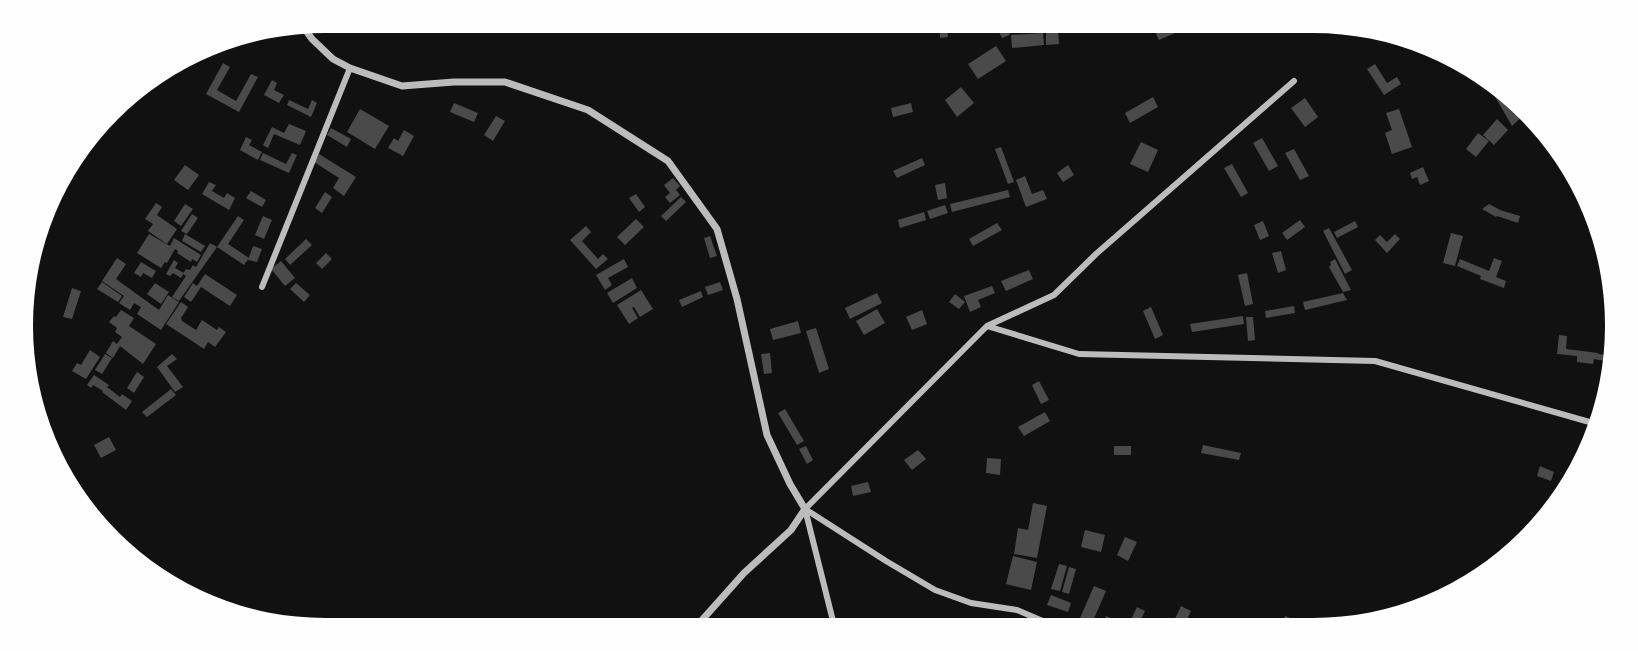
<svg xmlns="http://www.w3.org/2000/svg" width="1638" height="651" font-family="'Public Sans',sans-serif">
  <style>
    .building { fill: #4a4a4a }
    .lines { fill: none; stroke-linecap: round; stroke-linejoin: round }
    .minor { stroke: #bcbcbc; stroke-width: 6 }
    .tertiary { stroke: #bcbcbc; stroke-width: 7 }
  </style>
  <rect width="100%" height="100%" fill="#111"/>
  <!-- building -->
  <path class="building" d="M 871,21 L 893,21 L 864,33 L 860,25 Z
    M 939,21 L 946,21 L 948,37 L 940,38 Z
    M 994,21 L 1003,21 L 1010,35 L 1002,38 Z
    M 1166,21 L 1186,21 L 1189,27 L 1159,40 L 1153,27 Z
    M 1058,29 L 1059,44 L 1046,45 L 1046,30 Z
    M 1043,33 L 1044,45 L 1012,48 L 1011,35 Z
    M 996,46 L 1006,61 L 978,79 L 968,64 Z
    M 223,63 L 230,67 L 217,90 L 236,101 L 251,74 L 258,77 L 239,112 L 206,94 Z
    M 1375,64 L 1387,83 L 1397,77 L 1401,84 L 1384,95 L 1367,69 Z
    M 272,80 L 277,83 L 274,90 L 284,95 L 279,103 L 264,95 Z
    M 1486,81 L 1499,88 L 1514,114 L 1521,107 L 1526,113 L 1512,126 Z
    M 961,87 L 974,103 L 957,117 L 945,100 Z
    M 1153,97 L 1158,107 L 1130,123 L 1125,113 Z
    M 1305,98 L 1318,117 L 1305,127 L 1291,108 Z
    M 289,100 L 308,109 L 312,100 L 317,103 L 311,117 L 287,105 Z
    M 454,103 L 478,113 L 474,122 L 450,112 Z
    M 911,103 L 913,112 L 893,117 L 891,108 Z
    M 360,109 L 389,126 L 375,149 L 347,132 Z
    M 1399,109 L 1412,147 L 1392,154 L 1385,133 L 1392,130 L 1386,113 Z
    M 496,116 L 505,121 L 493,141 L 484,135 Z
    M 1497,119 L 1508,130 L 1494,145 L 1483,135 Z
    M 289,124 L 306,131 L 300,145 L 274,134 L 268,148 L 263,145 L 272,127 L 284,133 Z
    M 331,128 L 351,139 L 347,147 L 327,135 Z
    M 404,130 L 414,136 L 403,156 L 388,148 L 394,138 L 398,141 Z
    M 1478,133 L 1489,141 L 1476,157 L 1466,149 Z
    M 246,137 L 252,140 L 249,145 L 262,152 L 258,160 L 240,150 Z
    M 1262,138 L 1278,166 L 1269,171 L 1253,143 Z
    M 1141,142 L 1158,150 L 1148,172 L 1130,164 Z
    M 1001,147 L 1014,182 L 1008,184 L 995,149 Z
    M 1294,149 L 1309,176 L 1300,180 L 1285,153 Z
    M 263,153 L 286,164 L 292,153 L 297,155 L 289,173 L 260,160 Z
    M 319,154 L 356,177 L 344,196 L 333,188 L 339,178 L 314,162 Z
    M 922,158 L 925,165 L 897,178 L 893,171 Z
    M 1232,164 L 1248,193 L 1241,197 L 1224,168 Z
    M 185,165 L 199,175 L 188,190 L 174,180 Z
    M 1068,165 L 1074,175 L 1063,182 L 1057,173 Z
    M 1423,167 L 1429,181 L 1420,185 L 1417,177 L 1412,179 L 1410,173 Z
    M 1025,176 L 1032,194 L 1043,190 L 1047,199 L 1026,207 L 1016,180 Z
    M 673,178 L 680,186 L 676,190 L 680,195 L 670,203 L 665,197 L 670,193 L 664,185 Z
    M 209,182 L 216,185 L 212,191 L 224,198 L 227,193 L 235,198 L 229,210 L 202,194 Z
    M 945,183 L 947,198 L 938,200 L 935,185 Z
    M 1008,190 L 1010,197 L 952,212 L 950,204 Z
    M 251,191 L 266,200 L 262,207 L 246,198 Z
    M 325,192 L 332,197 L 322,213 L 315,208 Z
    M 636,194 L 645,207 L 639,212 L 629,198 Z
    M 681,197 L 686,202 L 666,221 L 661,216 Z
    M 156,203 L 162,207 L 157,215 L 177,229 L 167,244 L 148,231 L 153,224 L 145,219 Z
    M 185,204 L 193,209 L 181,226 L 174,221 Z
    M 1489,204 L 1500,210 L 1520,216 L 1518,223 L 1497,216 L 1496,217 L 1482,209 Z
    M 945,205 L 948,213 L 930,219 L 927,211 Z
    M 924,212 L 926,220 L 900,228 L 898,220 Z
    M 192,214 L 198,218 L 187,234 L 181,231 Z
    M 238,216 L 244,220 L 228,244 L 249,258 L 244,265 L 217,247 Z
    M 263,216 L 272,220 L 264,239 L 255,235 Z
    M 636,219 L 644,227 L 625,245 L 617,237 Z
    M 1300,220 L 1305,227 L 1287,240 L 1282,233 Z
    M 1263,221 L 1269,236 L 1260,240 L 1254,225 Z
    M 1355,221 L 1358,227 L 1337,238 L 1334,232 Z
    M 997,223 L 1002,230 L 973,246 L 969,239 Z
    M 586,226 L 591,232 L 582,241 L 598,259 L 603,254 L 608,259 L 596,269 L 570,240 Z
    M 1329,228 L 1352,270 L 1345,274 L 1323,231 Z
    M 1451,233 L 1463,236 L 1455,266 L 1443,263 Z
    M 149,234 L 170,246 L 174,238 L 201,255 L 197,262 L 192,259 L 191,262 L 177,253 L 178,251 L 175,249 L 167,263 L 165,262 L 161,268 L 137,253 Z
    M 185,234 L 205,246 L 201,252 L 182,241 Z
    M 1395,234 L 1400,239 L 1387,253 L 1375,240 L 1380,235 L 1387,242 Z
    M 710,236 L 717,256 L 710,258 L 704,238 Z
    M 306,239 L 312,245 L 290,265 L 285,259 Z
    M 210,243 L 217,247 L 179,301 L 172,297 L 186,276 L 183,274 L 186,269 L 190,270 L 193,265 L 196,267 Z
    M 253,246 L 262,249 L 257,262 L 248,260 Z
    M 1281,251 L 1286,270 L 1278,273 L 1272,253 Z
    M 326,253 L 332,259 L 322,269 L 316,263 Z
    M 117,258 L 126,264 L 116,279 L 138,295 L 159,310 L 168,295 L 179,302 L 161,330 L 137,314 L 141,307 L 134,303 L 130,310 L 119,303 L 124,296 L 102,281 Z
    M 1494,258 L 1502,261 L 1496,277 L 1506,281 L 1504,288 L 1480,279 L 1481,276 L 1457,266 L 1460,259 L 1489,271 Z
    M 624,259 L 628,267 L 608,278 L 612,285 L 605,290 L 596,275 Z
    M 1335,259 L 1351,290 L 1343,292 L 1329,267 L 1331,265 L 1330,262 Z
    M 174,260 L 178,263 L 175,268 L 184,273 L 181,278 L 173,273 L 170,276 L 166,274 Z
    M 281,261 L 295,278 L 285,286 L 271,269 Z
    M 141,262 L 156,271 L 152,278 L 143,273 L 141,277 L 134,273 Z
    M 1029,270 L 1033,279 L 1006,291 L 1001,281 Z
    M 1247,273 L 1253,304 L 1245,306 L 1238,275 Z
    M 205,274 L 237,295 L 230,306 L 201,287 L 191,302 L 184,297 L 193,283 L 197,286 Z
    M 632,278 L 637,288 L 613,303 L 607,293 Z
    M 102,282 L 122,296 L 118,302 L 97,289 Z
    M 720,282 L 723,290 L 708,295 L 705,287 Z
    M 155,283 L 169,292 L 161,304 L 147,294 Z
    M 296,283 L 310,295 L 304,302 L 290,289 Z
    M 992,286 L 995,293 L 978,300 L 981,307 L 970,312 L 964,296 Z
    M 72,288 L 81,291 L 72,319 L 63,317 Z
    M 641,290 L 653,309 L 640,317 L 634,307 L 632,308 L 638,318 L 629,324 L 617,305 Z
    M 701,291 L 703,297 L 682,307 L 679,300 Z
    M 877,293 L 882,303 L 850,319 L 845,308 Z
    M 1343,293 L 1347,300 L 1305,310 L 1303,302 Z
    M 955,294 L 965,302 L 959,309 L 949,302 Z
    M 181,302 L 188,307 L 181,318 L 182,321 L 196,330 L 202,320 L 217,330 L 219,327 L 226,332 L 215,347 L 208,342 L 204,349 L 166,324 Z
    M 1294,306 L 1295,313 L 1266,318 L 1265,311 Z
    M 1151,307 L 1163,335 L 1155,339 L 1143,311 Z
    M 877,309 L 885,323 L 864,335 L 856,321 Z
    M 121,310 L 134,318 L 129,326 L 156,344 L 143,364 L 120,346 L 113,358 L 106,353 L 113,341 L 117,344 L 122,337 L 115,332 L 117,328 L 109,322 L 114,316 L 116,317 Z
    M 922,310 L 927,324 L 912,330 L 906,317 Z
    M 1243,316 L 1244,324 L 1192,332 L 1190,324 Z
    M 1246,317 L 1253,317 L 1255,340 L 1248,341 Z
    M 798,321 L 801,333 L 773,340 L 770,329 Z
    M 816,328 L 829,369 L 819,373 L 806,331 Z
    M 1559,335 L 1567,336 L 1566,349 L 1598,353 L 1598,354 L 1606,355 L 1605,361 L 1594,359 L 1593,364 L 1577,362 L 1577,356 L 1557,354 Z
    M 90,350 L 100,357 L 86,379 L 72,371 L 77,363 L 81,365 Z
    M 770,353 L 772,373 L 764,374 L 761,354 Z
    M 105,354 L 112,358 L 102,374 L 95,370 Z
    M 172,354 L 177,359 L 167,366 L 183,387 L 175,392 L 157,367 Z
    M 137,372 L 144,377 L 134,393 L 127,388 Z
    M 94,375 L 109,385 L 107,387 L 120,397 L 122,394 L 132,401 L 126,410 L 102,392 L 103,391 L 93,385 L 91,388 L 87,385 Z
    M 1039,381 L 1049,400 L 1041,404 L 1032,385 Z
    M 171,389 L 176,395 L 147,417 L 142,412 Z
    M 785,409 L 804,441 L 797,445 L 778,413 Z
    M 1045,412 L 1050,421 L 1024,436 L 1018,427 Z
    M 109,437 L 116,450 L 101,458 L 94,445 Z
    M 1203,445 L 1241,453 L 1239,460 L 1201,453 Z
    M 806,446 L 813,460 L 807,464 L 799,449 Z
    M 1114,446 L 1131,446 L 1131,455 L 1114,455 Z
    M 918,450 L 926,459 L 912,470 L 904,460 Z
    M 987,458 L 1001,459 L 1000,475 L 986,473 Z
    M 1540,466 L 1554,472 L 1551,481 L 1537,476 Z
    M 868,482 L 871,492 L 853,496 L 851,486 Z
    M 1033,503 L 1047,506 L 1037,558 L 1014,554 L 1018,528 L 1028,530 Z
    M 1085,530 L 1105,535 L 1101,552 L 1081,547 Z
    M 1125,537 L 1137,542 L 1128,561 L 1117,555 Z
    M 1013,556 L 1037,562 L 1031,590 L 1006,584 Z
    M 1059,564 L 1067,566 L 1060,591 L 1051,589 Z
    M 1069,567 L 1076,569 L 1069,594 L 1062,592 Z
    M 1094,586 L 1106,591 L 1092,623 L 1080,618 Z
    M 1051,595 L 1071,603 L 1068,612 L 1047,605 Z
    M 1181,606 L 1191,611 L 1184,626 L 1174,621 Z
    M 1137,607 L 1145,611 L 1137,628 L 1115,628 L 1103,622 L 1106,616 L 1128,626 Z
    M 1285,616 L 1300,622 L 1312,627 L 1294,627 L 1282,622 Z"/>
  <g class="lines">
    <!-- minor -->
    <path class="minor" d="M 262,287 L 350,68
      M 987,326 L 1079,354 L 1375,361 L 1600,425
      M 805,509 L 987,326 L 1054,295 L 1096,254 L 1294,81
      M 805,509 L 886,561 L 935,590 L 971,603 L 1017,610 L 1059,628
      M 805,509 L 835,629"/>
    <!-- tertiary -->
    <path class="tertiary" d="M 302,25 L 312,39 L 333,59 L 350,68 L 402,86 L 454,82 L 505,82 L 588,110 L 668,161 L 717,229 L 737,299 L 767,435 L 790,484 L 805,509 L 791,530 L 744,573 L 694,629"/>
  </g>
  <!-- crop -->
  <path d="M0 0H1638V651H0ZM325 33H1313A292 292 0 0 1 1605 325V326A292 292 0 0 1 1313 618H325A292 292 0 0 1 33 326V325A292 292 0 0 1 325 33Z" fill="#fefefe" fill-rule="evenodd"/>
</svg>
